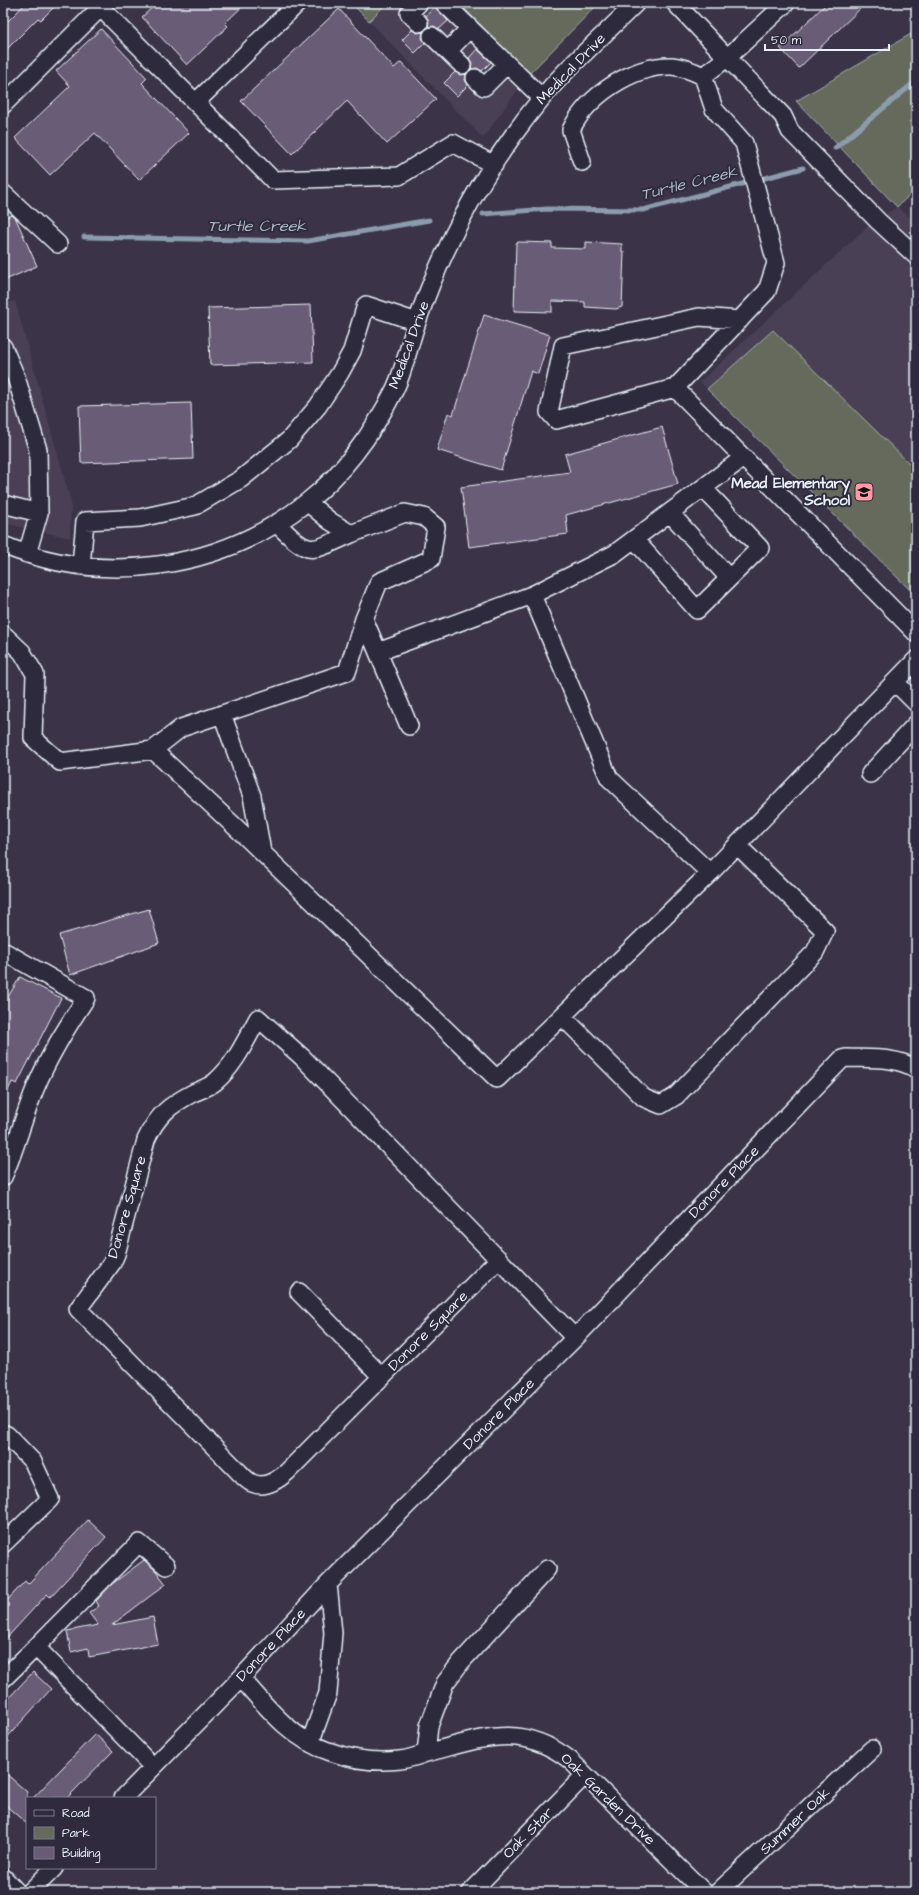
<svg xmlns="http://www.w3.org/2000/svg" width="919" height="1895" font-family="'Architects Daughter',sans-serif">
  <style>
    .built { fill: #494056 }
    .green { fill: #656a5d; stroke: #a6aeaa }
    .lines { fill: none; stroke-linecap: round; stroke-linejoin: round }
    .stream { stroke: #8c9cad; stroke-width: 5 }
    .building { fill: #695b76; stroke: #e8f1f8 }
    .minor-casing { stroke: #e8f1f8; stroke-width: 20 }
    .minor { stroke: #2f2a3d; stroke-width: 17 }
    .labels { text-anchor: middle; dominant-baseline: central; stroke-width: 4; stroke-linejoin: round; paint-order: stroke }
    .street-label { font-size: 15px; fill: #e8f1f8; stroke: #2f2a3d }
    .poi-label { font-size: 15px; font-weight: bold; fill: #e8f1f8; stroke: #2f2a3d; text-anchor: end }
    .water-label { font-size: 16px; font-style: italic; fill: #abb8c6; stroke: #2f2a3d }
  </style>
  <rect width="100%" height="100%" fill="#3b3448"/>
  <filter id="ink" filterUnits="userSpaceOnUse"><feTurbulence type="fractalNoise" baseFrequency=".025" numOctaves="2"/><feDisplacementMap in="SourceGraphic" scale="8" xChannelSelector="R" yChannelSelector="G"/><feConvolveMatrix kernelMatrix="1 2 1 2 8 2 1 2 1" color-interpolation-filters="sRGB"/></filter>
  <g filter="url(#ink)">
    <!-- built -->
    <path class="built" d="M 387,3 L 459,3 L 529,74 L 483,138 L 369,21 Z
      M 897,207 L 916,222 L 916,596 L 700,382 L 868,226 Z
      M 15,301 L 71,502 L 70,538 L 3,523 L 3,304 Z"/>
    <!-- green -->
    <path class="green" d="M 351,3 L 387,3 L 369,21 Z
      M 459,3 L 599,3 L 529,74 Z
      M 916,31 L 916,189 L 897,207 L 796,101 Z
      M 773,330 L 916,470 L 916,596 L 707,389 Z"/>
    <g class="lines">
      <!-- stream -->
      <path class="stream" d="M 835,148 L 916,81
        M 483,214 L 547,209 L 643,210 L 803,168
        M 84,237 L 308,241 L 429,220"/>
    </g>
    <!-- building -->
    <path class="building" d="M 23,3 L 58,3 L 41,20 L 38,18 L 3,53 L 3,26 L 25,4 Z
      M 157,3 L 246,3 L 225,23 L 228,26 L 187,65 L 142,17 Z
      M 827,3 L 866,3 L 799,68 L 780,48 Z
      M 435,6 L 448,21 L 439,29 L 434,26 L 428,27 L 429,21 L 426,16 Z
      M 339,9 L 394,68 L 401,62 L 436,99 L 387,144 L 347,101 L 292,154 L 241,101 Z
      M 101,29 L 147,78 L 142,83 L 189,133 L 139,180 L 95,133 L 50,175 L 15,138 L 70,86 L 56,71 Z
      M 412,30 L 417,33 L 423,32 L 422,38 L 425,43 L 415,53 L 402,40 Z
      M 477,49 L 491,62 L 482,71 L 477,68 L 471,69 L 472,63 L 469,58 Z
      M 455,72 L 460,75 L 466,74 L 465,80 L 468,85 L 457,96 L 444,83 Z
      M 12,215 L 16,219 L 37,266 L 3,281 L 3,218 Z
      M 519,242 L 552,243 L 552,248 L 586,249 L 586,242 L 622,244 L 622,252 L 624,252 L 622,307 L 616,309 L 585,307 L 585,302 L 552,301 L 552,312 L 514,311 L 516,243 Z
      M 311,305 L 313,362 L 210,365 L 208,308 Z
      M 484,315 L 550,335 L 538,374 L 531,371 L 501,470 L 437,450 L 448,413 L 453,415 Z
      M 191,403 L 193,459 L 81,463 L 79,406 Z
      M 662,427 L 678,484 L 566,515 L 568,534 L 469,547 L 461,487 L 570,472 L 565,454 Z
      M 149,909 L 159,943 L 70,975 L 59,935 Z
      M 20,977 L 61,998 L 17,1084 L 12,1082 L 3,1101 L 3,1005 Z
      M 88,1520 L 106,1537 L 50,1597 L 47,1594 L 3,1642 L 3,1605 L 25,1581 L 28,1584 Z
      M 144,1560 L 156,1571 L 166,1584 L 112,1625 L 153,1617 L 158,1644 L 89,1657 L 88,1648 L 71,1652 L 67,1631 L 98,1625 L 89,1613 L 99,1606 L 96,1601 L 112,1584 Z
      M 33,1672 L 51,1689 L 3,1742 L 3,1704 Z
      M 95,1734 L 113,1751 L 67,1798 L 33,1798 Z
      M 3,1771 L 27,1792 L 27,1824 L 3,1803 Z"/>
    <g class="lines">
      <defs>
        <path id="minor" d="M 444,3 L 542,98
          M 675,3 L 783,116 L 790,131 L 878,221 L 916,256
          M 786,3 L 727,58 L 703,76 L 714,109 L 744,143 L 776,263 L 767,291 L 675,388 L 916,633
          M 100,7 L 273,180 L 399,176 L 453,143 L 494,165
          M 419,23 L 409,13 L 419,3
          M 432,36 L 462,65
          M 448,51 L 470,28
          M 475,78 L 484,87 L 507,64
          M 196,102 L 298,3
          M 3,105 L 105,3
          M 582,162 L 571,130 C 587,96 633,65 672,66 C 683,67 693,71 703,76
          M 3,193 L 58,244
          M 3,347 L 16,377 L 38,450 L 39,513 L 27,554
          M 675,388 L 556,420 L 549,412 L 563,346 L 699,317 L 740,320
          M 3,504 L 39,513
          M 670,513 L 729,578
          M 276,523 C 311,557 308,553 351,534 L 330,521 L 307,502
          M 634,539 L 697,610 L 760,548 L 703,488
          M 3,545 C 104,587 221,570 307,502 C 345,472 374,431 395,389 C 405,368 409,344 417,322 C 431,281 449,241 470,203 C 494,160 531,107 566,71 C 589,48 613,26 636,3
          M 81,566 L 85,521 L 140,518 L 195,506 L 241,479 L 289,440 L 318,406 L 340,373 L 352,351 L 366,305 L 417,322
          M 364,619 L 409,726
          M 3,634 L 22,652 L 35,674 L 33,738 L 60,762 L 153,750 L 245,836 L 497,1079 L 710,873 L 916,660
          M 378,652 L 532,595
          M 895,682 L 916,703
          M 222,714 L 252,796 L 262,852
          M 153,750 L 181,728 L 347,672 L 364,619 L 379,582 L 431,559 L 436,527 L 424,517 L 405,513 L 351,534
          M 870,774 L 916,724
          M 710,873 L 609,778 L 532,595 L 614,554 L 743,458
          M 3,951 L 86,998 C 67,1027 48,1057 35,1089 C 23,1118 16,1148 3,1177
          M 562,1016 L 644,1098 L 661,1105 L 676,1096 L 815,952 L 825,931 L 737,845
          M 499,1259 L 287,1472 C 278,1480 265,1489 252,1483 C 247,1481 241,1474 237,1470 L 78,1309 L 112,1263 L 116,1254 L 146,1140 C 157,1115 170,1105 193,1093 C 200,1090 209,1087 215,1082 C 235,1065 246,1040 258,1018 L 302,1057 L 575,1338
          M 299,1292 L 382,1377
          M 3,1433 L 7,1435 L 33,1462 L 50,1499 L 3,1544
          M 241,1678 C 265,1705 291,1739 328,1751 C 350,1759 376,1763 400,1760 C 409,1759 418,1756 426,1753 C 482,1739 519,1721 570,1760 L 704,1892
          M 3,1679 L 36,1647
          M 310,1743 L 328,1693 L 333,1633 L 328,1584
          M 426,1753 L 429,1726 L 445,1683 L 461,1662 L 547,1569
          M 153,1767 L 36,1647 L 139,1543 L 166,1566
          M 123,1798 L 241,1678 L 328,1584 L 575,1338 L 842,1059 L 846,1058 C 869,1059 896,1056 916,1069
          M 3,1877 L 17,1892
          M 30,1892 L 54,1868
          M 471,1892 L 585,1775
          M 718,1892 L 872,1749"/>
      </defs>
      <!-- minor casing -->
      <use href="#minor" class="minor-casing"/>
      <!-- minor -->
      <use href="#minor" class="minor"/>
    </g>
  </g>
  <!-- icons -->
  <defs>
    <symbol id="school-square" viewBox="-11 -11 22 22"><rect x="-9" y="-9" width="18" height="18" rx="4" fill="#ff9aa2" stroke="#2f2a3d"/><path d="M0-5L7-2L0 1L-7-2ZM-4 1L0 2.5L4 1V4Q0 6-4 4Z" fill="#111"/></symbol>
  </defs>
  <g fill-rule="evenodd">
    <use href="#school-square" x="853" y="481" width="22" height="22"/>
  </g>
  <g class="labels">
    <!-- street labels -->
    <g class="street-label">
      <text transform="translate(571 69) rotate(-46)">Medical Drive</text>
      <text transform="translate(409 345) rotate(-70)">Medical Drive</text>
      <text transform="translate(724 1182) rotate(-46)">Donore Place</text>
      <text transform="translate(127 1207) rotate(-74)">Donore Square</text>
      <text transform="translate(428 1331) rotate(-45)">Donore Square</text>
      <text transform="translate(499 1414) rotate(-45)">Donore Place</text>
      <text transform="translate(271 1645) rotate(-47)">Donore Place</text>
      <text transform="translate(608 1799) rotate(44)">Oak Garden Drive</text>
      <text transform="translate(795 1821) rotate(-43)">Summer Oak</text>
      <text transform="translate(528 1833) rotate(-46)">Oak Star</text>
    </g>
    <!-- poi labels -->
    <g class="poi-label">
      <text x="850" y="483">Mead Elementary<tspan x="850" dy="17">School</tspan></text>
    </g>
    <!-- water labels -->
    <g class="water-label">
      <text transform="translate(689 183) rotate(-14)">Turtle Creek</text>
      <text x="257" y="226">Turtle Creek</text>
    </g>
  </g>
  <!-- margin -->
  <rect width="919" height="1895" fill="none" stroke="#2f2a3d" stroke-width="16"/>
  <rect x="8" y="8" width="903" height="1879" fill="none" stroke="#e8f1f8" stroke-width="1.5" filter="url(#ink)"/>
  <!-- legend -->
  <rect x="26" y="1797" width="130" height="72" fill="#2f2a3d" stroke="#797a88"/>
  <rect x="34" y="1810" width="20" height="6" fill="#2f2a3d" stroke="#797a88"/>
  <text x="62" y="1817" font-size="12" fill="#e8f1f8">Road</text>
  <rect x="34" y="1827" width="20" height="12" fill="#656a5d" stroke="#797a88"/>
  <text x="62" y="1837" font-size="12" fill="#e8f1f8">Park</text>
  <rect x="34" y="1847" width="20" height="12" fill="#695b76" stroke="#797a88"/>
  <text x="62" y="1857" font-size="12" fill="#e8f1f8">Building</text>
  <!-- scale -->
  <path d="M765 44v6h124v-6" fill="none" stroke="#e8f1f8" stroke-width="2"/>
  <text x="771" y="44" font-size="12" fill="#e8f1f8" stroke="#2f2a3d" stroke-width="3" paint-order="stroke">50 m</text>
</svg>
